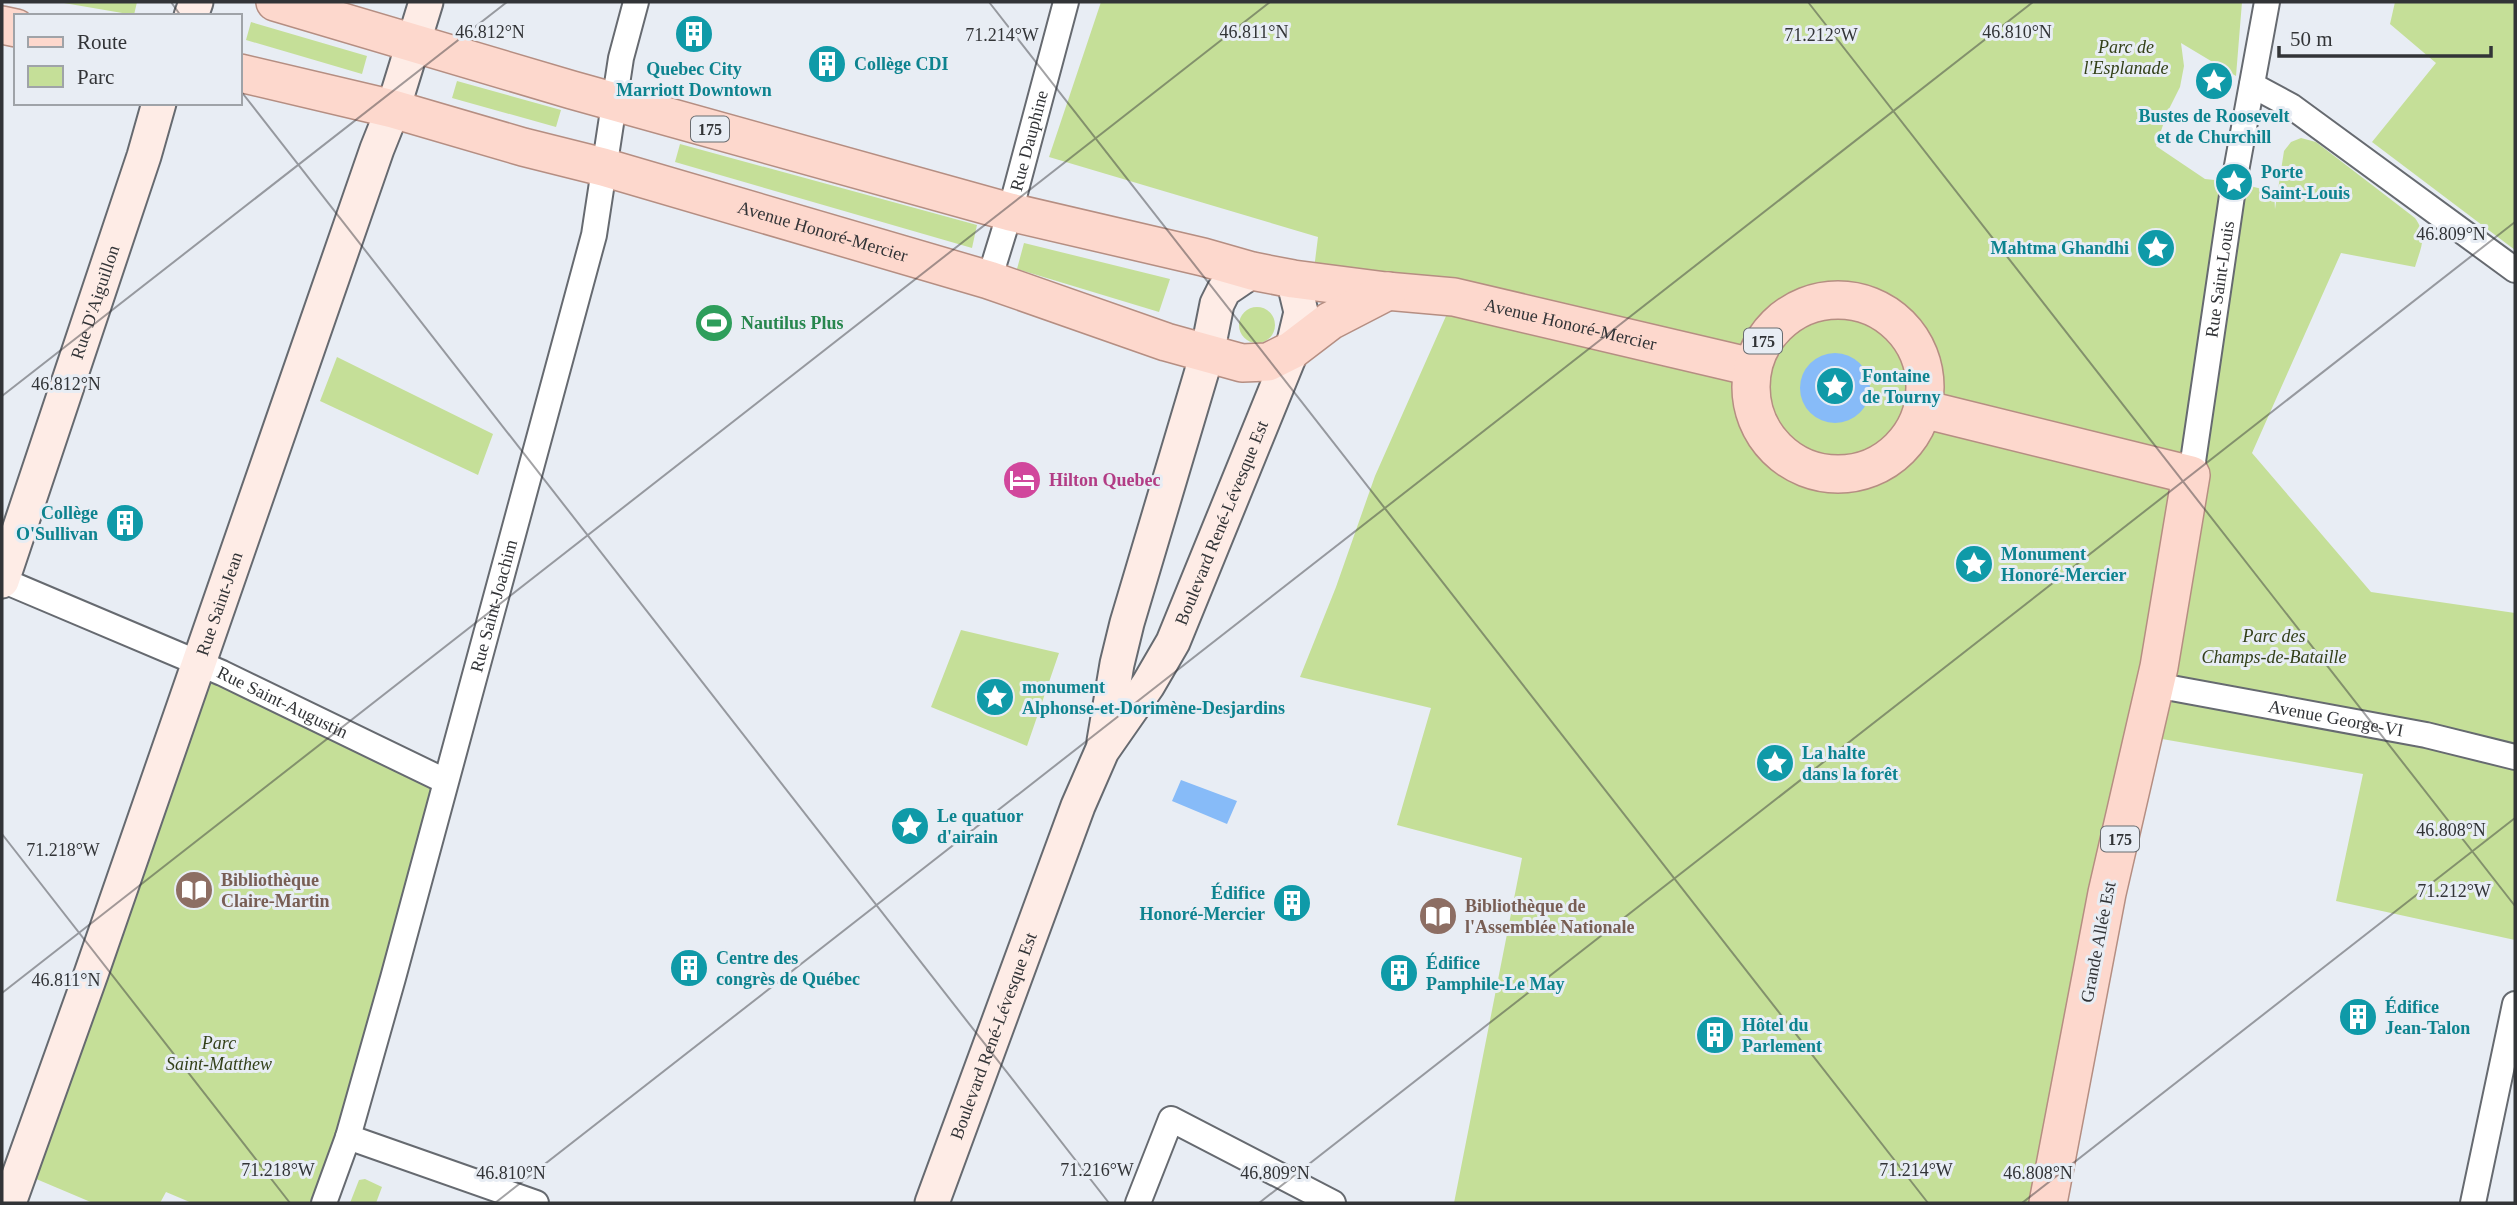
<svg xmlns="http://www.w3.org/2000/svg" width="2517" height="1205" font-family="'Times New Roman',serif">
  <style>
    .green { fill: #c5df98 }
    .water { fill: #87bbf8 }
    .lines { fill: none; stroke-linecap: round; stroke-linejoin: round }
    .street-casing { stroke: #666a70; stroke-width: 28 }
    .secondary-casing { stroke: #666a70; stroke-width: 37 }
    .primary-casing { stroke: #b58e82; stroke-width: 40 }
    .street { stroke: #fff; stroke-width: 24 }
    .secondary { stroke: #feece6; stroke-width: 33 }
    .primary { stroke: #fdd8cd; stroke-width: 37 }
    .ticks { fill: none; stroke: #323437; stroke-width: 2; stroke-opacity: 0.45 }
    .labels { text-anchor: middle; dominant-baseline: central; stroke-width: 6; stroke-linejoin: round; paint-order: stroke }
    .shield { fill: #e8edf4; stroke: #696c70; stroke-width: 2 }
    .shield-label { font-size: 16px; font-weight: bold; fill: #323437 }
    .park-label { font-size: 18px; font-style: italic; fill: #334019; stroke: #e8edf4 }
    .culture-label { font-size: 18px; font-weight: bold; fill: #0d838f; stroke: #e8edf4; text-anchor: start }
    .street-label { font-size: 18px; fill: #323437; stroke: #e8edf4 }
    .leisure-label { font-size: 18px; font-weight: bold; fill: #27864d; stroke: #e8edf4; text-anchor: start }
    .hotel-label { font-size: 18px; font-weight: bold; fill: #b23c85; stroke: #e8edf4; text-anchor: start }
    .education-label { font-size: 18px; font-weight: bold; fill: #785e54; stroke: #e8edf4; text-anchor: start }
    .ticks-label { font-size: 18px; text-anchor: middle; fill: #323437; stroke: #e8edf4; stroke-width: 6; stroke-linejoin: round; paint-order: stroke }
  </style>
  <rect width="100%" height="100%" fill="#e8edf4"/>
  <!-- green -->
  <path class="green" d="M 58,2 L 137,2 L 134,15 Z
    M 1101,2 L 2242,2 L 2236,76 L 2181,43 L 2184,66 L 2180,87 L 2167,113 L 2156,146 L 2205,179 L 2234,182 L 2274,192 L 2275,209 L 2284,151 L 2291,142 L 2301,138 L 2316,142 L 2415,218 C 2428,236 2421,247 2415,267 L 2341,253 L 2252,453 L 2371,592 L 2515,613 L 2515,940 L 2336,901 L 2363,774 L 2145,736 L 2048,1203 L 1454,1203 L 1522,858 L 1397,825 L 1431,708 L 1300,677 L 1336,587 L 1375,476 L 1454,298 L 1314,269 L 1318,237 L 1049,157 Z
    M 2395,2 L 2515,2 L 2515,250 L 2372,142 L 2436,63 L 2390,24 Z
    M 251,22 L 367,56 L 362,74 L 246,40 Z
    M 457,81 L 561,110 L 556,127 L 452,98 Z
    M 680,144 L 977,225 L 972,248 L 675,162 Z
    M 1024,243 L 1170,279 L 1159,312 L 1017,269 Z
    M1239 325a18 18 0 1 1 36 0a18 18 0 1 1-36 0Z
    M 337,357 L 493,434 L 478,475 L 320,401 Z
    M 961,630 L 1059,653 L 1027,746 L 931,707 Z
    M 198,663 L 445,781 L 324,1203 L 192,1203 L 166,1192 L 160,1203 L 93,1203 L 22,1173 Z
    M 365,1179 L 382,1187 L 376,1203 L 350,1203 L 359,1180 Z"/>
  <!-- water -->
  <path class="water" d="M1800 388a35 35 0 1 1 70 0a35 35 0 1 1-70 0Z
    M 1181,780 L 1237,801 L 1227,824 L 1172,801 Z"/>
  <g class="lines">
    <defs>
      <g id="street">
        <path d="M 2252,85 L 2291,106 L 2515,270"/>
        <path id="s1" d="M 989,280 L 1010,212 L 1066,2"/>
        <path id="s2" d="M 2191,475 L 2234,182 L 2267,2"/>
        <path id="s3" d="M 2,580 L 222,673 L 445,781"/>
        <path id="s4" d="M 2155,685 L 2426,735 L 2515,757"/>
        <path d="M 348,1137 L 536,1203"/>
        <path id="s5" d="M 324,1203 L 348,1137 L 393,978 L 594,235 L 621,58 L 636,2"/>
        <path d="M 1138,1203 L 1171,1119 L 1333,1203"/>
        <path d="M 2473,1203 L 2515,1004"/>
      </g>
      <g id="secondary">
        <path d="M 191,16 L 196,2"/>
        <path id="s6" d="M 2,581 L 144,156 L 159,103"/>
        <path d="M 1104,741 L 1117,664 L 1127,623 L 1207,354 L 1217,304 L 1224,290 L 1252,271"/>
        <path id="s7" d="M 9,1203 L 91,974 L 377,149 L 393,109 L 426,2"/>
        <path id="s8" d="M 932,1203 L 1078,806 L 1102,751 L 1148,685 L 1173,642 L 1292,350 L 1301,312 L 1293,279"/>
      </g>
      <g id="primary">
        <path id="s9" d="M 275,2 L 572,90 L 1010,212 L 1203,257 L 1252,271 L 1293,279 L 1386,291 L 1454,297 L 1752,367"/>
        <path d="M 2,25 L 16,28"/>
        <path id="s10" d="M 240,73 L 393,109 L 523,147 L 603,167 L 989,280 L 1166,342 L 1242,363 L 1268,362 L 1292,350 L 1330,321 L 1388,291"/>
        <circle cx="1838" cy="387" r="87"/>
        <path d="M 1923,409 L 2191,475 L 2159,667 L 2107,893 L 2048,1203"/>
      </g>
    </defs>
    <!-- street casing -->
    <use href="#street" class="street-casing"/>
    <!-- secondary casing -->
    <use href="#secondary" class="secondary-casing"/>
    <!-- primary casing -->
    <use href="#primary" class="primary-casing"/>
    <!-- street -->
    <use href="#street" class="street"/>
    <!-- secondary -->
    <use href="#secondary" class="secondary"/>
    <!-- primary -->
    <use href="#primary" class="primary"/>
  </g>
  <!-- ticks -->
  <path class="ticks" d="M 171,2 L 181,16M 989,2 L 1928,1203M 1808,2 L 2515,906M 240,90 L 1109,1203M 2,396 L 507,2M 2,834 L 290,1203M 2,993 L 1270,2M 495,1203 L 2033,2M 1259,1203 L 2515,222M 2022,1203 L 2515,818"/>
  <!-- icons -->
  <defs>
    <symbol id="building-disc" viewBox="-11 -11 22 22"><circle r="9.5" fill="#0f9aa8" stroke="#e8edf4"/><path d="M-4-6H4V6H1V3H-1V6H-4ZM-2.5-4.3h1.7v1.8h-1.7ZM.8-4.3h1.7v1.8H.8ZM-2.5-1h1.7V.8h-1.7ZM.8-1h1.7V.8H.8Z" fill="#fff"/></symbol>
    <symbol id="sight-disc" viewBox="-11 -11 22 22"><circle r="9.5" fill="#0f9aa8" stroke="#e8edf4"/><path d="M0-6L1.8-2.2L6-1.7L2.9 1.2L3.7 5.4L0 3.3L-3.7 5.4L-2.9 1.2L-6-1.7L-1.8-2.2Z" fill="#fff"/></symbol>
    <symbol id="stadium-disc" viewBox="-11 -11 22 22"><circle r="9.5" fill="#2e9e5b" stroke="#e8edf4"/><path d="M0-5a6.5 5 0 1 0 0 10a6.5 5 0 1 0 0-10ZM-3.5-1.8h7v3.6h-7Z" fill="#fff"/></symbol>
    <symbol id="hotel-disc" viewBox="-11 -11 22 22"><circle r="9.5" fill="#d1479c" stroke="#e8edf4"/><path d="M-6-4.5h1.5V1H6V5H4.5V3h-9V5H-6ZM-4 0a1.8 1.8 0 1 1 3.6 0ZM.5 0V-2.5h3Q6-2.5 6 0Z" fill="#fff"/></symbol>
    <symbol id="library-disc" viewBox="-11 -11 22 22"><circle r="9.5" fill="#8d6e63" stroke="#e8edf4"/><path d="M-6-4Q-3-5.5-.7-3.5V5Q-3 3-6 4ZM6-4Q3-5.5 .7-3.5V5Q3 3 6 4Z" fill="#fff"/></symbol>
  </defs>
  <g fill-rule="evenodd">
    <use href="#building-disc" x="672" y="12" width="44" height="44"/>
    <use href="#building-disc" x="805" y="42" width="44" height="44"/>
    <use href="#sight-disc" x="2192" y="59" width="44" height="44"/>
    <use href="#sight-disc" x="2212" y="160" width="44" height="44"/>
    <use href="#sight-disc" x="2134" y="226" width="44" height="44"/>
    <use href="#stadium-disc" x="692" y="301" width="44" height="44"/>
    <use href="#sight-disc" x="1813" y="364" width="44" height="44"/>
    <use href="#hotel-disc" x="1000" y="458" width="44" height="44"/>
    <use href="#building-disc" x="103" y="501" width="44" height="44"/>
    <use href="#sight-disc" x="1952" y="542" width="44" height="44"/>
    <use href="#sight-disc" x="973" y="675" width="44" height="44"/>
    <use href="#sight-disc" x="1753" y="741" width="44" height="44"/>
    <use href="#sight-disc" x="888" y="804" width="44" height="44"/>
    <use href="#library-disc" x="172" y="868" width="44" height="44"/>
    <use href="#building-disc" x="1270" y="881" width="44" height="44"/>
    <use href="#library-disc" x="1416" y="894" width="44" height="44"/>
    <use href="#building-disc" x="667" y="946" width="44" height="44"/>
    <use href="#building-disc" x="1377" y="951" width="44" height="44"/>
    <use href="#building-disc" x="2336" y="995" width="44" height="44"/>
    <use href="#building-disc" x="1693" y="1013" width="44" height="44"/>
  </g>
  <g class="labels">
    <!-- shield labels -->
    <g class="shield">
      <rect x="691" y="116.5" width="38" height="25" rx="5"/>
      <rect x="1744" y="328.5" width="38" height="25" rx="5"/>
      <rect x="2101" y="826.5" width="38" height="25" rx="5"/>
    </g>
    <g class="shield-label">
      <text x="710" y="129">175</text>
      <text x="1763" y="341">175</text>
      <text x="2120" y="839">175</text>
    </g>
    <!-- park labels -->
    <g class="park-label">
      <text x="2126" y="47">Parc de<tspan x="2126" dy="21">l'Esplanade</tspan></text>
      <text x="2274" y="636">Parc des<tspan x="2274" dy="21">Champs-de-Bataille</tspan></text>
      <text x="219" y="1043">Parc<tspan x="219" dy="21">Saint-Matthew</tspan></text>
    </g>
    <!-- culture labels -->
    <g class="culture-label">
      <text x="854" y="64">Collège CDI</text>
      <text x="694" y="69" text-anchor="middle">Quebec City<tspan x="694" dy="21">Marriott Downtown</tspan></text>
      <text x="2214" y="116" text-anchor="middle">Bustes de Roosevelt<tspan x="2214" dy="21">et de Churchill</tspan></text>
      <text x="2261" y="172">Porte<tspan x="2261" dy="21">Saint-Louis</tspan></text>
      <text x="2129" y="248" text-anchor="end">Mahtma Ghandhi</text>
      <text x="1862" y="376">Fontaine<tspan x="1862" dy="21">de Tourny</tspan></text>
      <text x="98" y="513" text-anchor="end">Collège<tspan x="98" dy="21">O'Sullivan</tspan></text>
      <text x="2001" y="554">Monument<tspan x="2001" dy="21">Honoré-Mercier</tspan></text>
      <text x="1022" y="687">monument<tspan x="1022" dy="21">Alphonse-et-Dorimène-Desjardins</tspan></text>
      <text x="1802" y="753">La halte<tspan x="1802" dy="21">dans la forêt</tspan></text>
      <text x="937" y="816">Le quatuor<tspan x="937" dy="21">d'airain</tspan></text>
      <text x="1265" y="893" text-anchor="end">Édifice<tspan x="1265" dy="21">Honoré-Mercier</tspan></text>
      <text x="716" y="958">Centre des<tspan x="716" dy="21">congrès de Québec</tspan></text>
      <text x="1426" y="963">Édifice<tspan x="1426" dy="21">Pamphile-Le May</tspan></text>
      <text x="2385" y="1007">Édifice<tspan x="2385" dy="21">Jean-Talon</tspan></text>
      <text x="1742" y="1025">Hôtel du<tspan x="1742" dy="21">Parlement</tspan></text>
    </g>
    <!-- street labels -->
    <g class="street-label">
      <text stroke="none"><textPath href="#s1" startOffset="145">Rue Dauphine</textPath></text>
      <text stroke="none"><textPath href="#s10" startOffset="604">Avenue Honoré-Mercier</textPath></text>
      <text stroke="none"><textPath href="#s2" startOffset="198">Rue Saint-Louis</textPath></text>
      <text stroke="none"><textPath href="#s6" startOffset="294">Rue D'Aiguillon</textPath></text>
      <text stroke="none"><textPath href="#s9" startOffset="1337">Avenue Honoré-Mercier</textPath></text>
      <text stroke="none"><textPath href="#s8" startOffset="742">Boulevard René-Lévesque Est</textPath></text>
      <text stroke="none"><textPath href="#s7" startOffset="635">Rue Saint-Jean</textPath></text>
      <text stroke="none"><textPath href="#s5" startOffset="621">Rue Saint-Joachim</textPath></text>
      <text stroke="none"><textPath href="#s3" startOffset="306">Rue Saint-Augustin</textPath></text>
      <text stroke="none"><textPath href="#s4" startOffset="184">Avenue George-VI</textPath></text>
      <text transform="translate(2098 942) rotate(-79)">Grande Allée Est</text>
      <text stroke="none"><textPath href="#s8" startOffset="178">Boulevard René-Lévesque Est</textPath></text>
    </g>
    <!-- leisure labels -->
    <g class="leisure-label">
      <text x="741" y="323">Nautilus Plus</text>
    </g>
    <!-- hotel labels -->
    <g class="hotel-label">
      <text x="1049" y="480">Hilton Quebec</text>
    </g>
    <!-- education labels -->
    <g class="education-label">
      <text x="221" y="880">Bibliothèque<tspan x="221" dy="21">Claire-Martin</tspan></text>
      <text x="1465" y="906">Bibliothèque de<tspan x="1465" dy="21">l'Assemblée Nationale</tspan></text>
    </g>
  </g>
  <g class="ticks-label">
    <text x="490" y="38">46.812°N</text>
    <text x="1254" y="38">46.811°N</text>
    <text x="2017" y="38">46.810°N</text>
    <text x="1002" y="41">71.214°W</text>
    <text x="1821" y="41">71.212°W</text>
    <text x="2451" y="240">46.809°N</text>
    <text x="66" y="390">46.812°N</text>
    <text x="2451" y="836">46.808°N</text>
    <text x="63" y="856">71.218°W</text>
    <text x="2454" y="897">71.212°W</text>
    <text x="66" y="986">46.811°N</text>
    <text x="278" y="1176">71.218°W</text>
    <text x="1097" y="1176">71.216°W</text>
    <text x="1916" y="1176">71.214°W</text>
    <text x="511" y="1179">46.810°N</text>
    <text x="1275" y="1179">46.809°N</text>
    <text x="2038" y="1179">46.808°N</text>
  </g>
  <!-- border -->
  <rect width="2517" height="1205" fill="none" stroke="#323437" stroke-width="7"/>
  <!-- legend -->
  <rect x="14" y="14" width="228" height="91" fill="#e8edf4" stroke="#9fa3a8" stroke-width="2"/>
  <rect x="28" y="37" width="35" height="10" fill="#fdd8cd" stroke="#9fa3a8" stroke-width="2"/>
  <text x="77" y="49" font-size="21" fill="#323437">Route</text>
  <rect x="28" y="66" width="35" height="21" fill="#c5df98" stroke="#9fa3a8" stroke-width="2"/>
  <text x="77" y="84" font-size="21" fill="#323437">Parc</text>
  <!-- scale -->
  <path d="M2279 46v10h212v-10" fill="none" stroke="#323437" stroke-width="3.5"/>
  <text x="2290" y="46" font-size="21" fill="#323437" stroke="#e8edf4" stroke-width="5" paint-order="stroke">50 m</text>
</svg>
